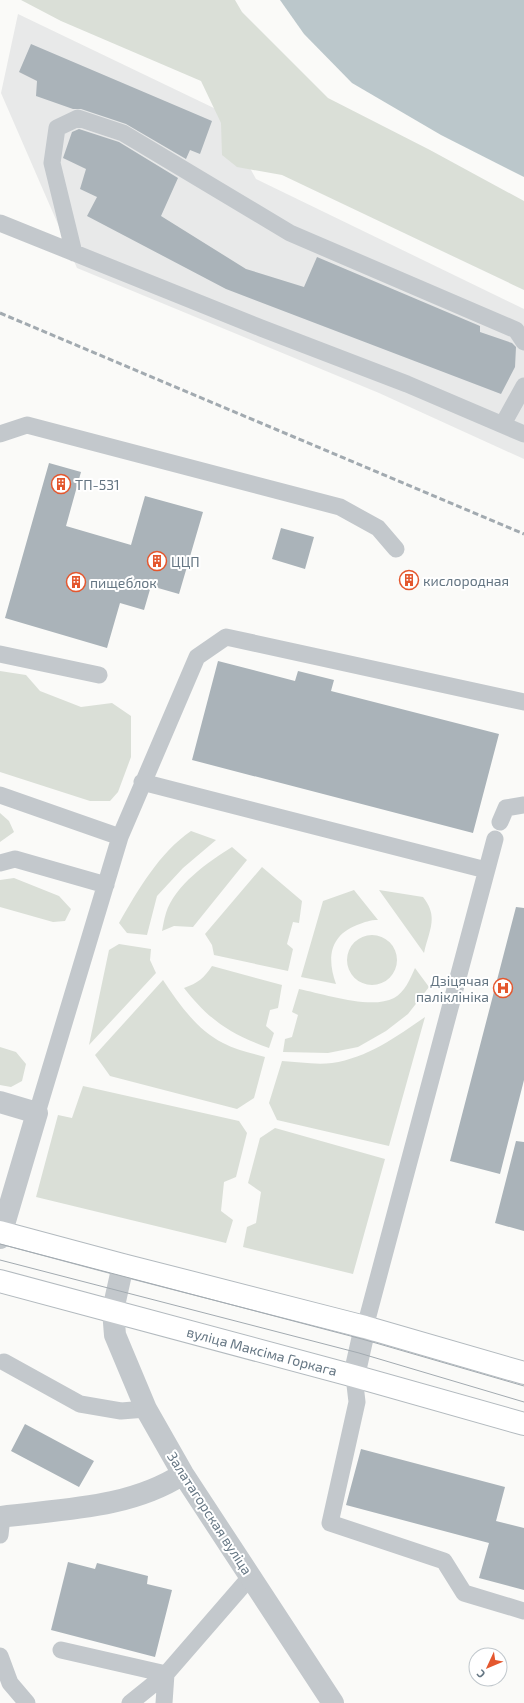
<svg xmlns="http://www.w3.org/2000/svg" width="524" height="1703" font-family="'Exo 2',sans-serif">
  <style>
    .built { fill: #e8e9e9 }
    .green { fill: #dadfd7 }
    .water { fill: #bbc7cb }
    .building { fill: #aab3b9 }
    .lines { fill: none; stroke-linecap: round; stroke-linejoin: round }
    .secondary-casing { stroke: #b3babf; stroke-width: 24 }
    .lane { stroke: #c3c8cc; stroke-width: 17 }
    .street { stroke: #c3c8cc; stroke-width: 22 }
    .secondary { stroke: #fff; stroke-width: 22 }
    .tram { stroke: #a2aab0; stroke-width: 1 }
    .rail { stroke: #a2aab0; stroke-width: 3; stroke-dasharray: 6 3; stroke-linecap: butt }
    .labels { text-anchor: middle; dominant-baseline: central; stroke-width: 4; stroke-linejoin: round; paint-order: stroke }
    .poi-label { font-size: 14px; fill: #657683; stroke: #fff; text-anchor: start }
    .street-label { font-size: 14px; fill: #657683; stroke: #fff }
  </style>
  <rect width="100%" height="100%" fill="#fafaf8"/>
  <!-- built -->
  <path class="built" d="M 18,14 L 218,110 L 256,179 L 524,309 L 524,459 L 379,393 L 77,268 L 1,93 Z"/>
  <!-- green -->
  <path class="green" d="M 21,0 L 235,0 L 242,12 L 328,98 L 430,150 L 524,201 L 524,290 L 282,175 L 237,167 L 222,155 L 221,123 L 201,81 L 61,21 Z
    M 0,671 L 26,675 L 40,691 L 81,707 L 112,703 L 131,716 L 131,757 L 118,792 L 110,801 L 90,801 L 0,772 Z
    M 0,813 L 9,821 L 14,832 L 0,842 Z
    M 191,831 L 216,840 L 183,868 L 157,896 L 147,935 L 127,933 L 119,923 C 138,890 159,853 191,831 Z
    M 232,847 L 247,860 L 193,927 L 174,926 L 162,931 C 163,926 164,919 166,913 C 175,885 208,862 232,847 Z
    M 262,867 L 302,901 L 299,923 L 293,922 L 287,944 L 293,949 L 288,971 L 214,955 L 212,945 L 205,934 Z
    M 14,878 L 59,896 L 71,909 L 65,921 L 53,922 L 0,907 L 0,880 Z
    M 354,890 L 378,920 C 370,920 365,922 357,925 C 329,936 327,959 336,984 L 301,977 L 323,901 Z
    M 379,890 L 423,897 C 439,917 429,930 424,953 Z
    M347 960a25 25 0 1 1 50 0a25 25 0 1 1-50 0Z
    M 119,944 L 151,949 L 150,960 L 156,973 L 89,1045 L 109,950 Z
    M 212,966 L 282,985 L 278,1008 L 270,1010 L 266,1026 L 274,1033 L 269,1048 C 230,1034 209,1020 184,988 C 198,983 204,978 212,966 Z
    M 415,968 L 429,987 L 408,1014 L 386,1031 L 358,1047 L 328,1053 L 283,1052 L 285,1039 L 292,1037 L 298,1015 L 292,1012 L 299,989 C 324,994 371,1010 394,998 C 405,992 410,979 415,968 Z
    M 163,980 C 179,1004 197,1030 223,1043 C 236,1050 251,1053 265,1057 L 254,1098 L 237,1109 L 110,1076 L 95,1055 Z
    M 425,1017 L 389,1146 L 277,1120 L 269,1103 L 282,1061 C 298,1062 316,1065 332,1063 C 367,1058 396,1037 425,1017 Z
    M 0,1047 L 16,1052 L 26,1064 L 22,1081 L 11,1087 L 0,1085 Z
    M 83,1086 L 239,1121 L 247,1133 L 236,1177 L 224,1182 L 221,1211 L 233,1220 L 226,1243 L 36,1197 L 58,1115 L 72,1118 Z
    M 275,1128 L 385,1159 L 353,1274 L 243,1247 L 247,1227 L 256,1223 L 261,1192 L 248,1183 L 260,1138 Z"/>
  <!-- water -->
  <path class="water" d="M 280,0 L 524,0 L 524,177 L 441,135 L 352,83 L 304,34 Z"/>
  <!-- building -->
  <path class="building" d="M 31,44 L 212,121 L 200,154 L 190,150 L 186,159 L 126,124 L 81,109 L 73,109 L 36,96 L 37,81 L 19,72 Z
    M 79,129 L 119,142 L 178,178 L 161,216 L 246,269 L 304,287 L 317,257 L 480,326 L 480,332 L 512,343 L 516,347 L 515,367 L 501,394 L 226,289 L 87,216 L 97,197 L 80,189 L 86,169 L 63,158 L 72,132 Z
    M 49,463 L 81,472 L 66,526 L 131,545 L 145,496 L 203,512 L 179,594 L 151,586 L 144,610 L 120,603 L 107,648 L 5,618 Z
    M 281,528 L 314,537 L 305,569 L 272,559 Z
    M 218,661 L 295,681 L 298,671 L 334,680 L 331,691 L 499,734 L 473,833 L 192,760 Z
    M 516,907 L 524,908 L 524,1080 L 500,1174 L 450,1161 Z
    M 516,1141 L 524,1142 L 524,1231 L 495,1223 Z
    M 25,1424 L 94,1461 L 79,1487 L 11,1451 Z
    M 361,1449 L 505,1487 L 496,1521 L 524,1528 L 524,1590 L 479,1578 L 489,1543 L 346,1505 Z
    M 68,1562 L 95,1569 L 97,1563 L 148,1576 L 147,1584 L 172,1590 L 155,1657 L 51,1630 Z"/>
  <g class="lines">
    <defs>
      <path id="secondary" d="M 0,1232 L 123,1265 L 365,1327 L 524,1373
        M 0,1281 L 354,1376 L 524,1424"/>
    </defs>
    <!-- secondary casing -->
    <use href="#secondary" class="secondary-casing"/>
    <!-- lane -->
    <path class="lane" d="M 0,223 L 261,328 L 407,384 L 524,434
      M 74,253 L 52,163 L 57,128 L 78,118 L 123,133 L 290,233 L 516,330 L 524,342
      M 503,424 L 524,386
      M 0,434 L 27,425 L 340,507 L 378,528 L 396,549
      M 0,654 L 99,675
      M 142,782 L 486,870
      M 0,795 L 120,837
      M 500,822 L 506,808 L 524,805
      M 0,863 L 15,859 L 106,885
      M 37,1113 L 120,837 L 197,657 L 226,637 L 524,702
      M 365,1327 L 495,839
      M 4,1362 L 80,1404 L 121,1411 L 146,1409
      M 354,1376 L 357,1402 L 330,1523 L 444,1561 L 464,1593 L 524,1611
      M 0,1535 L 2,1517
      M 61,1650 L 166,1674
      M 0,1656 L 10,1683 L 27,1703
      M 130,1703 L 166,1674
      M 164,1703 L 166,1674 L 251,1576"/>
    <!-- street -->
    <path class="street" d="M 0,1102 L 37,1113 L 0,1238
      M 123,1265 L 113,1310 L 115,1335 L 146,1409 L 183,1474 L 333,1703
      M 354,1376 L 365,1327
      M 0,1517 C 61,1509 129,1509 183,1474"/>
    <!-- secondary -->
    <use href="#secondary" class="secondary"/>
    <!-- tram -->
    <path class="tram" d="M 0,1244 L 362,1339 L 524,1386
      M 0,1260 L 359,1353 L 524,1402"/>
    <!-- rail -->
    <path class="rail" d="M 0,313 L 524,534"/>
  </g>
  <!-- icons -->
  <defs>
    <symbol id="building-ring" viewBox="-11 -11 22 22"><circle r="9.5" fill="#fff" stroke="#e4572e" stroke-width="1.5"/><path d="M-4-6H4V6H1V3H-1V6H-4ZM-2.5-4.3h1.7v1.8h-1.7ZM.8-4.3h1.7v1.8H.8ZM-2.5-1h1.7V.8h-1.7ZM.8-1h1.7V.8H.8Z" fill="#e4572e"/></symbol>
    <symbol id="hospital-ring" viewBox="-11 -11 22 22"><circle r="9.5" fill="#fff" stroke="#e4572e" stroke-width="1.5"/><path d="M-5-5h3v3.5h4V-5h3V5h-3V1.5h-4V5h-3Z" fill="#e4572e"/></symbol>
  </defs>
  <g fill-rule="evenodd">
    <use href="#building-ring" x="50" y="473" width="22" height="22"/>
    <use href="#building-ring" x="146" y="550" width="22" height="22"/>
    <use href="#building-ring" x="398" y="569" width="22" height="22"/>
    <use href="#building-ring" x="65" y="571" width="22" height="22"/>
    <use href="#hospital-ring" x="492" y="977" width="22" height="22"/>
  </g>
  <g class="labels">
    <!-- poi labels -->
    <g class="poi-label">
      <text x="75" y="484">ТП-531</text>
      <text x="171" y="561">ЦЦП</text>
      <text x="423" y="580">кислородная</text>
      <text x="90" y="582">пищеблок</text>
      <text x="489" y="980" text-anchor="end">Дзіцячая<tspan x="489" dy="16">паліклініка</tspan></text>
    </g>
    <!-- street labels -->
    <g class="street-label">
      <text transform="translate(262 1351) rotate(15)">вуліца Максіма Горкага</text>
      <text transform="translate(210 1513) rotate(57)">Залатагорская вуліца</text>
    </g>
  </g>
  <!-- north arrow -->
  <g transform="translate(488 1667) rotate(226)"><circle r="19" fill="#ffffff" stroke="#c1c8cd"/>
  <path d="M0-3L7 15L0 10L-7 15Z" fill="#e4572e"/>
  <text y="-6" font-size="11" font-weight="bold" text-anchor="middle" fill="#657683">С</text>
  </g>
</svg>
